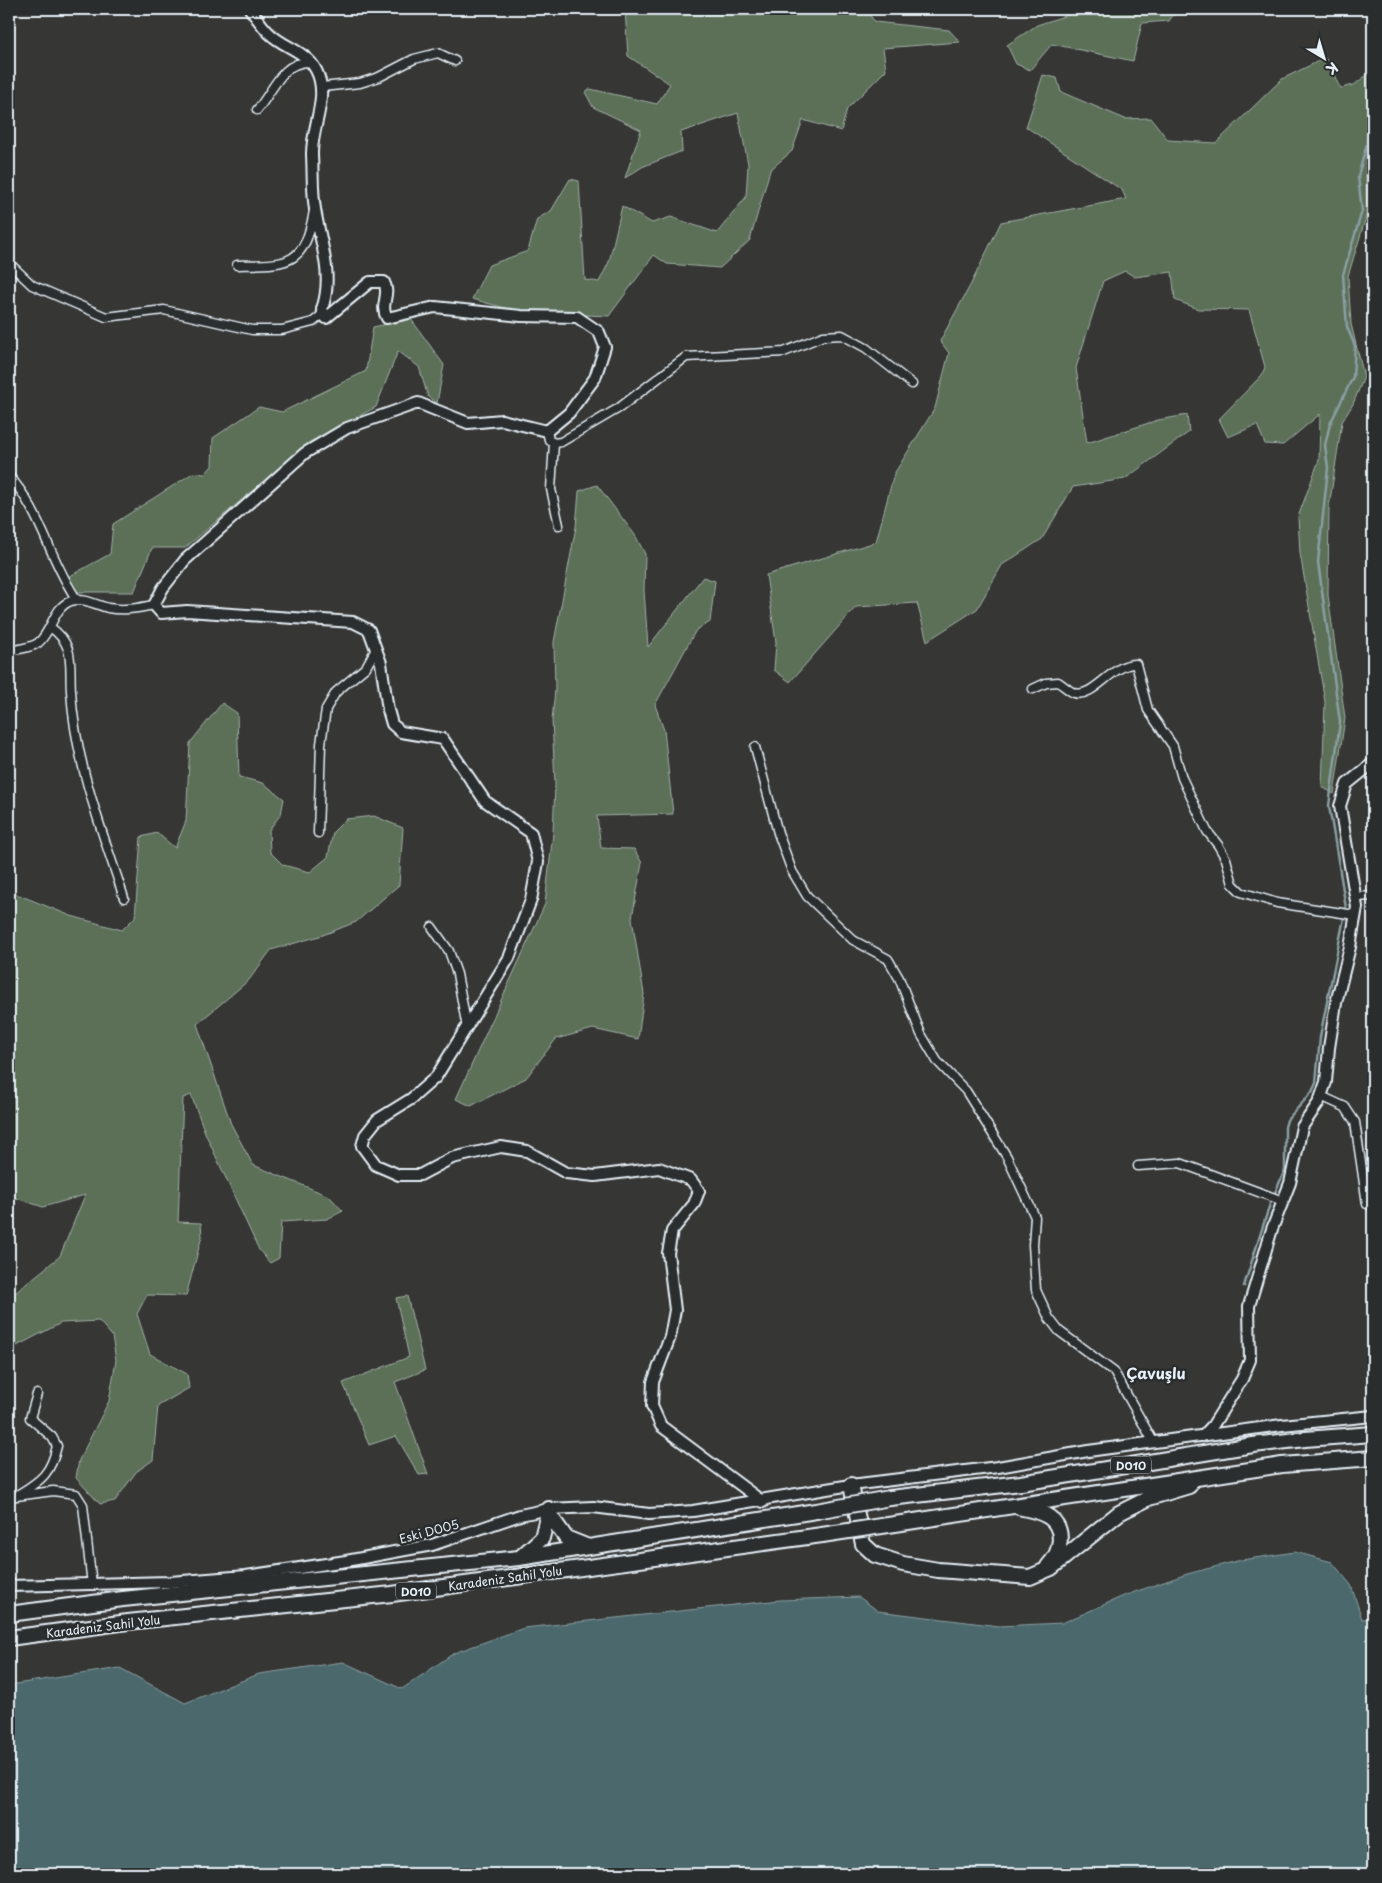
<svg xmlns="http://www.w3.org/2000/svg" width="1382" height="1883" font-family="'Playpen Sans',sans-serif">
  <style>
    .green { fill: #5c6f59; stroke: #a2b0a8 }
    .water { fill: #4b696c; stroke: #8a9fa4 }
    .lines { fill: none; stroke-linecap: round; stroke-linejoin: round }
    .stream { stroke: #8a9fa4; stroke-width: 2.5 }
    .street-casing { stroke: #e8f1f8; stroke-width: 11 }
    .secondary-casing { stroke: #e8f1f8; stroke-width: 14 }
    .highway-casing { stroke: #e8f1f8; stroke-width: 18 }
    .street { stroke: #2a2d2e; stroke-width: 8 }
    .secondary { stroke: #2a2d2e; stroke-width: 10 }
    .highway { stroke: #2a2d2e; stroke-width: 14 }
    .highway-bridge-casing { stroke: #e8f1f8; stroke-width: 18; stroke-linecap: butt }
    .highway-bridge { stroke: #2a2d2e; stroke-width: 14 }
    .labels { text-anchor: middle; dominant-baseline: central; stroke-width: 5; stroke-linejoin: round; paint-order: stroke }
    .shield { fill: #2a2d2e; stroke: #afb6bb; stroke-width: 1 }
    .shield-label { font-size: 11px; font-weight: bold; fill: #e8f1f8 }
    .street-label { font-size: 12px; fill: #e8f1f8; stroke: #2a2d2e }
    .quarter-label { font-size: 15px; font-weight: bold; fill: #e8f1f8; stroke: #2a2d2e }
  </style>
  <rect width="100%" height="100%" fill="#363634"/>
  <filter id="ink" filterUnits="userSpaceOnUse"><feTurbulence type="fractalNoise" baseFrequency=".02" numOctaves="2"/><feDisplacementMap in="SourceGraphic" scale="10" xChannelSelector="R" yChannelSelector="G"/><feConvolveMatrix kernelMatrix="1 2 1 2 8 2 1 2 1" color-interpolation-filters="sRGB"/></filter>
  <g filter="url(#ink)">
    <!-- green -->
    <path class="green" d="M 625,9 L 865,9 L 875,22 L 949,30 L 960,42 L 883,48 L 886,70 L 847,109 L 841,131 L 803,120 L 792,151 L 770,170 L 750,240 L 720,268 L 667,264 L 654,255 L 609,316 L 520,312 L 472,299 L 489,265 L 528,251 L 537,219 L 551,211 L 570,179 L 579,181 L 585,280 L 599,282 L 609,262 L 622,206 L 652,223 L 671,217 L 717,233 L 746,197 L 748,164 L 738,113 L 681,132 L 682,151 L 642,167 L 625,178 L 641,130 L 593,107 L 585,92 L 590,89 L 657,104 L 670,84 L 628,56 Z
      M 1086,9 L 1178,9 L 1169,21 L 1142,23 L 1133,61 L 1052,44 L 1030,70 L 1016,64 L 1007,45 L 1037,25 Z
      M 1325,58 C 1335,66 1333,79 1341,88 L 1354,85 L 1373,70 L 1373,149 L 1366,171 L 1367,214 L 1348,276 L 1351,324 L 1364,377 L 1353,404 L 1342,422 L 1329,507 L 1328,595 L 1345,718 L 1334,794 L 1322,787 L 1325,702 L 1300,553 L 1298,517 L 1319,460 L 1320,414 L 1283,445 L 1265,444 L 1257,425 L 1228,437 L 1219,419 L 1262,375 L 1265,367 L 1249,310 L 1198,309 L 1175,300 L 1172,272 L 1135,277 L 1125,271 L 1103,281 L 1076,368 L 1087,443 L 1158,420 L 1187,415 L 1189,432 L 1125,479 L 1073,487 L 1042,539 L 1002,565 L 977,609 L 927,641 L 917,603 L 856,607 L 790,682 L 774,670 L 776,642 L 766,575 L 876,542 L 894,474 L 935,408 L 949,353 L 940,341 L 971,284 L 1001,222 L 1126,199 L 1122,190 L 1026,127 L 1043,75 L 1057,78 L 1061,92 L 1125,119 L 1151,118 L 1168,140 L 1216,143 L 1282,79 Z
      M 411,319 L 444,365 L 437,403 L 428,397 L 419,367 L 398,351 L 376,407 L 310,442 L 185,548 L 152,548 L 134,592 L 76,592 L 68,577 L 110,554 L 113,524 L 193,473 L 205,474 L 212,466 L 213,438 L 259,407 L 282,412 L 366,371 L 373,327 Z
      M 597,485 L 635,535 L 645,554 L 644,590 L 648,647 L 703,577 L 715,581 L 710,622 L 696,630 L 655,705 L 664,730 L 673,814 L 597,816 L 601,848 L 634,849 L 642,863 L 632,918 L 644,994 L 638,1039 L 593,1029 L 556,1039 L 526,1078 L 471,1106 L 456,1099 L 545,904 L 553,833 L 555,784 L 552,720 L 555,690 L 554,642 L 576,527 L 579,491 Z
      M 222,703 L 237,713 L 239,777 L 263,783 L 284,799 L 281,814 L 269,830 L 270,852 L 283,865 L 310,872 L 328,857 L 333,832 L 346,819 L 374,816 L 403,828 L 399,885 L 356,922 L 323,935 L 271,950 L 249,980 L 197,1024 L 231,1124 L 253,1165 L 329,1196 L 343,1211 L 327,1219 L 281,1222 L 279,1258 L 270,1263 L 259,1250 L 206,1135 L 191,1095 L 183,1098 L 178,1222 L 201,1223 L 202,1236 L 186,1296 L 147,1295 L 137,1314 L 150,1354 L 187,1374 L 189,1388 L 158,1406 L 153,1460 L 136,1472 L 115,1501 L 100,1504 L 76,1478 L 79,1460 L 109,1401 L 116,1360 L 112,1336 L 99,1321 L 61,1323 L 9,1350 L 9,1298 L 60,1256 L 85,1195 L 43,1207 L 13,1197 L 9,1193 L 9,891 L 71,916 L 122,930 L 135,917 L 141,837 L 157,833 L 175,848 L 186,821 L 190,743 Z
      M 407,1296 L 425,1370 L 395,1382 L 428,1474 L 419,1475 L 396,1436 L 369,1445 L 343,1383 L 409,1357 L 396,1298 Z"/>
    <!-- water -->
    <path class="water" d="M 1295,1552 L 1332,1562 L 1351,1585 L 1362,1619 L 1373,1618 L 1373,1874 L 9,1874 L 9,1685 L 120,1668 L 185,1703 L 259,1674 L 343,1662 L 402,1689 L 454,1653 L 524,1628 L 780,1600 L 859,1597 L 878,1611 L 999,1626 L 1062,1623 L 1126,1595 L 1187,1574 L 1241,1560 Z"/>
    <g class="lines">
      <!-- stream -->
      <path class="stream" d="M 1244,1286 L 1270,1204 L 1285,1170 L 1285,1127 L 1287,1120 L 1312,1092 L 1316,1083 L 1320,1037 L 1346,908 L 1329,806 L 1340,722 L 1318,562 L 1328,468 L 1325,445 L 1330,424 L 1353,377 L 1355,346 L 1347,327 L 1343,275 L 1362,211 L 1358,176 L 1369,136 L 1373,132"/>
      <defs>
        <path id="street" d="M 322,87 L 360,83 L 379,77 L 414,59 L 438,53 L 455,61
          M 257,110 C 273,92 281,61 310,62
          M 9,263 L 32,285 L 106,317 L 164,310 L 252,330 L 282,330 L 313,322 L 324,313
          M 237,265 C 288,264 304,267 314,211
          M 547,431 L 549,440 L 554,443 L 561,442 L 619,408 L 686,357 L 784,352 L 823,336 L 842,335 L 866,348 L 912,384
          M 554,443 L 551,489 L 559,525
          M 9,476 C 41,511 50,561 77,600
          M 50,627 C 76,645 69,664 71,691 C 75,763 102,830 124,898
          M 9,651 C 18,649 31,648 38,643 C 52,632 53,607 71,601 C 83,597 96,605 108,608 C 123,611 139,608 154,605
          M 1033,689 L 1046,683 L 1058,682 C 1063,685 1069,691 1074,693 C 1094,699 1112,663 1136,664 L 1148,710 L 1173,746 L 1182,778 L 1207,831 L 1218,845 L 1226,859 L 1233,884 L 1241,892 L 1277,903 L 1355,915
          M 755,747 L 778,833 L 792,871 L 807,896 L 853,940 L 888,959 L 899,978 L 921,1034 L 937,1061 L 966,1091 L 1007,1157 L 1035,1217 L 1033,1245 L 1036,1290 L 1049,1318 L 1059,1331 L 1114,1372 L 1154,1443
          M 318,833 L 321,744 L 326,709 L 336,692 L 366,667 L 376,649
          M 1355,897 L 1373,896
          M 432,927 L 449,951 L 457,974 L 467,1028
          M 1321,1096 L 1345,1107 L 1355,1122 L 1367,1204
          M 1138,1166 L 1180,1163 L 1283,1201
          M 19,1494 C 42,1480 51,1473 57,1446 L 52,1437 L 30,1418 L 37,1394
          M 9,1497 L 53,1491 L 76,1494 L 83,1505 L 92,1585"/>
        <path id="secondary" d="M 250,9 C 256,17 262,26 269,33 C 283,47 306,51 316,70 C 330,97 311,127 312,155 C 313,173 312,191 315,209 C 320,242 334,275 322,309 L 326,318 L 370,282 L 384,282 C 391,295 379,304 387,318 L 435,307 L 521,316 L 577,317 L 599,332 L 605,347 L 595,378 L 569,413 L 547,431 L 502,420 L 468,423 L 418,403 L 347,428 L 305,453 L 185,560 L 163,588 L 154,605 L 161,613 L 187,611 L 353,622 L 369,630 L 381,663 L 388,710 L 392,724 L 401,732 L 443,739 L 485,801 L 531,833 L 538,862 L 531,900 L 509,958 L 436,1077 L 411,1099 L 377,1120 L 365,1135 L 362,1146 L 376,1165 L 399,1175 L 420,1175 L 452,1158 L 501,1147 L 527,1151 L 566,1173 L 595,1176 L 659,1168 L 691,1180 L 699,1191 L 694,1204 L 672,1231 L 668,1253 L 675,1310 L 670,1337 L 653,1382 L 652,1406 L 661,1426 L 763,1502
          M 1203,1436 L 1213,1425 L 1242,1379 L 1250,1360 L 1249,1306 L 1272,1229 L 1290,1183 L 1302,1127 L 1319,1102 L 1326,1082 L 1329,1048 L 1336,1003 L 1350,947 L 1357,907 L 1340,806 L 1347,784 L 1373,763
          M 9,1586 L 170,1582 L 246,1576 L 346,1561 L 432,1545 L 520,1515 L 549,1509 L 593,1507 L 649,1514 L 693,1511 L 851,1485 L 998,1467 L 1088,1451 L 1282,1425 L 1373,1416"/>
        <path id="highway" d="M 851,1485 L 863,1544 L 875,1555 L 903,1564 L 938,1570 L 1030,1577 L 1051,1568 L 1119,1513 L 1149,1498 L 1189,1486
          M 890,1498 L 1021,1483 L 1253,1445 L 1305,1439 L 1373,1434
          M 1018,1507 C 1029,1509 1040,1511 1049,1517 C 1066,1529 1061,1553 1048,1566
          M 549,1514 L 566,1538 L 586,1546
          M 895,1524 L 1282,1465 L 1373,1458
          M 522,1556 L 542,1538 L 549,1509
          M 9,1614 L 123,1599 L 519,1558 L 816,1511
          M 9,1638 L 128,1622 L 392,1594 L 822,1535"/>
      </defs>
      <!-- street casing -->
      <use href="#street" class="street-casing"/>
      <!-- secondary casing -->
      <use href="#secondary" class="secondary-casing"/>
      <!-- highway casing -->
      <use href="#highway" class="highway-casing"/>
      <!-- street -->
      <use href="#street" class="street"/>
      <!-- secondary -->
      <use href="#secondary" class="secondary"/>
      <!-- highway -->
      <use href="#highway" class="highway"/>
      <defs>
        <path id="highway-bridge" d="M 816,1511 L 890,1498
          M 822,1535 L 895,1524"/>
      </defs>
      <!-- highway-bridge casing -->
      <use href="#highway-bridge" class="highway-bridge-casing"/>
      <!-- highway-bridge -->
      <use href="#highway-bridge" class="highway-bridge"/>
    </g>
  </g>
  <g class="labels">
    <!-- shield labels -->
    <g class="shield">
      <rect x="1111" y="1456.5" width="40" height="17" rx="4"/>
      <rect x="396" y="1582.5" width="40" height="17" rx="4"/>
    </g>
    <g class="shield-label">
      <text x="1131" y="1465">D010</text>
      <text x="416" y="1591">D010</text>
    </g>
    <!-- street labels -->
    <g class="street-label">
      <text transform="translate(429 1531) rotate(-15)">Eski D005</text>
      <text transform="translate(505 1578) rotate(-8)">Karadeniz Sahil Yolu</text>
      <text transform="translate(103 1626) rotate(-7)">Karadeniz Sahil Yolu</text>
    </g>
    <!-- quarter labels -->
    <g class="quarter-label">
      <text x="1156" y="1372">Çavuşlu</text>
    </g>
  </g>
  <!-- margin -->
  <rect width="1382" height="1883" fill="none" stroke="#2a2d2e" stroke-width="30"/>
  <rect x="15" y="15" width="1352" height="1853" fill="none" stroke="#e8f1f8" stroke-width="2" filter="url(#ink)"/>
  <!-- north arrow -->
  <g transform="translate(1324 58) rotate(142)" stroke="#2a2d2e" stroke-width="4" paint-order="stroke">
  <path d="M0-4L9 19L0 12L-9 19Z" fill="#e8f1f8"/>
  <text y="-8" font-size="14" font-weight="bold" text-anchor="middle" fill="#e8f1f8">K</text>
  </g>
</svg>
